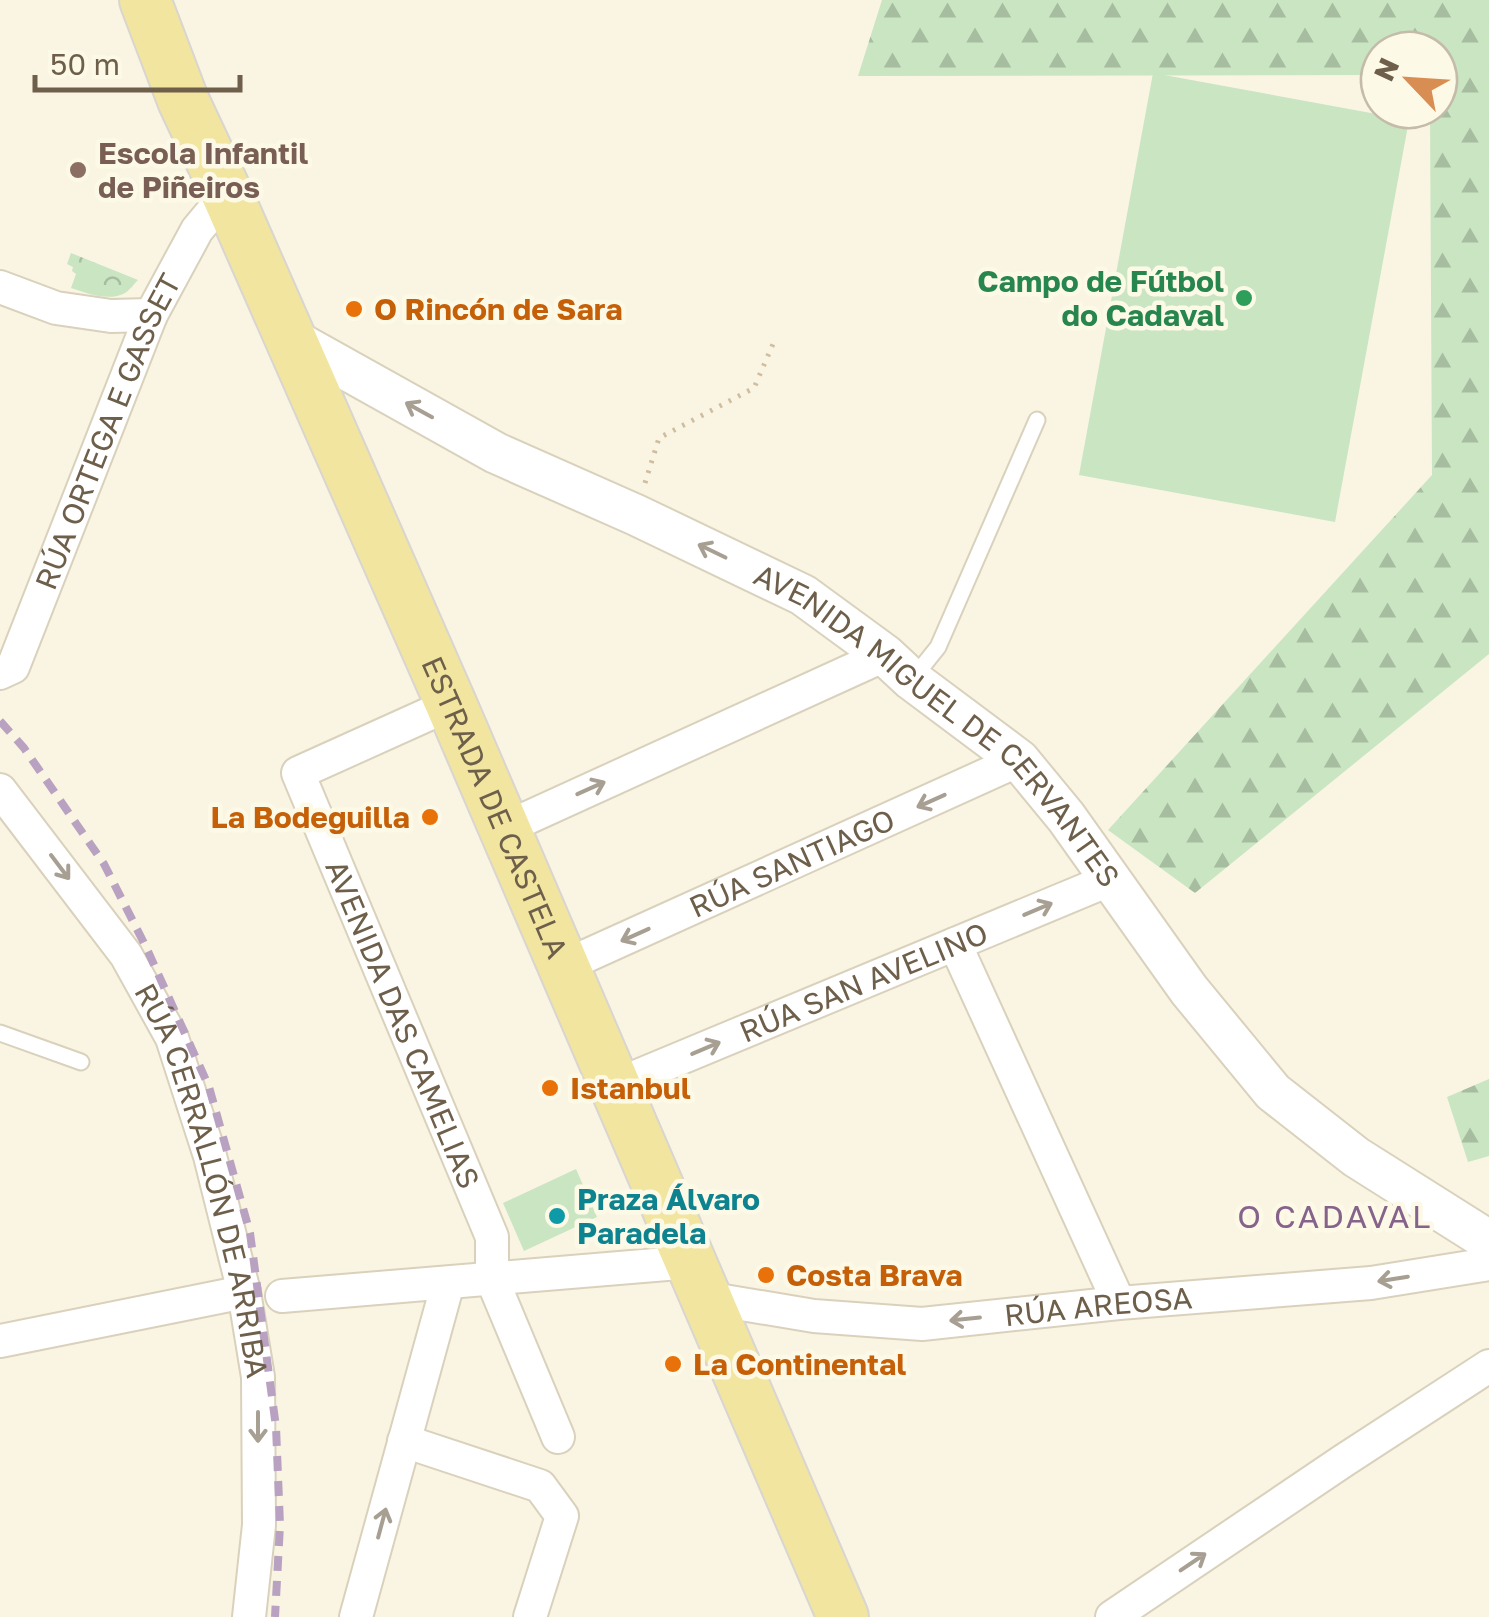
<svg xmlns="http://www.w3.org/2000/svg" width="1489" height="1617" font-family="'Golos Text',sans-serif">
  <style>
    .forest { fill: url(#forest-firs) }
    .park { fill: url(#park-crowns) }
    .pitch { fill: #c9e5c2 }
    .lines { fill: none; stroke-linecap: round; stroke-linejoin: round }
    .service-casing { stroke: #d9d1bc; stroke-width: 19 }
    .minor-casing { stroke: #d9d1bc; stroke-width: 36 }
    .tertiary-casing { stroke: #d9d1bc; stroke-width: 44 }
    .primary-casing { stroke: #d9d5d0; stroke-width: 54 }
    .path { stroke: #d0bda0; stroke-width: 5; stroke-dasharray: 2.5 8; stroke-linecap: butt }
    .service { stroke: #fff; stroke-width: 15 }
    .minor { stroke: #fff; stroke-width: 32 }
    .tertiary { stroke: #fff; stroke-width: 40 }
    .primary { stroke: #f2e5a0; stroke-width: 50 }
    .rail { stroke: #b9a2c1; stroke-width: 8; stroke-dasharray: 15 10; stroke-linecap: butt }
    .oneway { stroke: #a89f93 }
    .education-dot { fill: #8d6e63; stroke: #fdf9e7; stroke-width: 4 }
    .leisure-dot { fill: #2e9e5b; stroke: #fdf9e7; stroke-width: 4 }
    .food-dot { fill: #e8710a; stroke: #fdf9e7; stroke-width: 4 }
    .culture-dot { fill: #0f9aa8; stroke: #fdf9e7; stroke-width: 4 }
    .labels { text-anchor: middle; dominant-baseline: central; stroke-width: 9; stroke-linejoin: round; paint-order: stroke }
    .education-label { font-size: 30px; font-weight: bold; fill: #785e54; stroke: #fdf9e7; text-anchor: start }
    .leisure-label { font-size: 30px; font-weight: bold; fill: #27864d; stroke: #fdf9e7; text-anchor: end }
    .food-label { font-size: 30px; font-weight: bold; fill: #c56008; stroke: #fdf9e7; text-anchor: start }
    .street-label { font-size: 30px; fill: #6e5f4b; stroke: #fdf9e7 }
    .culture-label { font-size: 30px; font-weight: bold; fill: #0d838f; stroke: #fdf9e7; text-anchor: start }
    .neighbourhood-label { font-size: 32px; letter-spacing: 2.5px; fill: #86638b; stroke: #fdf9e7 }
  </style>
  <defs>
    <pattern id="forest-firs" width="22" height="20" patternUnits="userSpaceOnUse" patternTransform="scale(2.5)"><rect width="22" height="20" fill="#c9e5c2"/><path d="M5 1l3.5 6h-7zM16 11l3.5 6h-7z" fill="#a7bda0"/></pattern>
    <pattern id="park-crowns" width="20" height="18" patternUnits="userSpaceOnUse" patternTransform="scale(2.5)"><rect width="20" height="18" fill="#c9e5c2"/><path d="M2 6a3 3 0 1 1 6 0M12 15a3 3 0 1 1 6 0" fill="none" stroke="#a7bda0"/></pattern>
  </defs>
  <rect width="100%" height="100%" fill="#f9f5e2"/>
  <!-- forest -->
  <path class="forest" d="M 882,0 L 1489,0 L 1489,654 L 1195,893 L 1108,830 L 1432,475 L 1430,110 L 1439,110 L 1439,50 L 1379,50 L 1379,75 L 858,76 Z
    M 1489,1079 L 1489,1156 L 1468,1162 L 1447,1097 Z"/>
  <!-- park -->
  <path class="park" d="M 71,253 L 138,280 C 134,284 130,290 125,293 C 109,302 86,293 71,288 L 76,274 L 72,271 L 73,267 L 67,264 Z"/>
  <!-- pitch -->
  <path class="pitch" d="M 1153,73 L 1409,120 L 1335,522 L 1079,475 Z
    M 576,1169 L 597,1217 L 524,1251 L 503,1203 Z"/>
  <g class="lines">
    <defs>
      <path id="service" d="M 914,677 L 938,647 L 1037,420
        M 0,1033 L 81,1062"/>
      <g id="minor">
        <path d="M 0,287 L 56,308 L 111,316 L 151,315"/>
        <path id="s1" d="M 0,673 L 13,667 L 151,315 L 197,230 L 227,194"/>
        <path id="s2" d="M 451,704 L 298,773 L 492,1237 L 492,1279 L 558,1437"/>
        <path id="s3" d="M 0,790 L 126,955 L 172,1038 L 210,1156 L 244,1292 L 258,1377 L 259,1525 L 249,1617"/>
        <path d="M 503,829 L 885,655"/>
        <path d="M 955,944 L 1119,1303"/>
        <path id="s4" d="M 564,966 L 1019,760"/>
        <path id="s5" d="M 616,1085 L 1109,880"/>
        <path d="M 282,1296 L 691,1262"/>
        <path id="s6" d="M 706,1298 L 814,1316 L 922,1324 L 1119,1303 L 1371,1283 L 1489,1264"/>
        <path d="M 0,1341 L 244,1292"/>
        <path d="M 404,1441 L 540,1486 L 562,1516 L 530,1617"/>
        <path d="M 356,1617 L 448,1283"/>
        <path d="M 1112,1617 L 1343,1461 L 1489,1366"/>
      </g>
      <g id="tertiary">
        <path id="s7" d="M 290,338 L 496,453 L 636,515 L 803,595 L 885,655 L 912,680 L 1019,760 L 1066,817 L 1189,990 L 1273,1092 L 1356,1157 L 1489,1241"/>
      </g>
      <g id="primary">
        <path id="s8" d="M 145,0 L 183,100 L 227,194 L 451,704 L 843,1617"/>
      </g>
    </defs>
    <!-- service casing -->
    <use href="#service" class="service-casing"/>
    <!-- minor casing -->
    <use href="#minor" class="minor-casing"/>
    <!-- tertiary casing -->
    <use href="#tertiary" class="tertiary-casing"/>
    <!-- primary casing -->
    <use href="#primary" class="primary-casing"/>
    <!-- path -->
    <path class="path" d="M 645,483 L 659,438 L 754,388 L 773,344"/>
    <!-- service -->
    <use href="#service" class="service"/>
    <!-- minor -->
    <use href="#minor" class="minor"/>
    <!-- tertiary -->
    <use href="#tertiary" class="tertiary"/>
    <!-- primary -->
    <use href="#primary" class="primary"/>
    <!-- rail -->
    <path class="rail" d="M 0,721 L 24,748 L 104,864 L 146,947 L 209,1087 L 250,1233 L 276,1427 L 280,1525 L 275,1617"/>
  </g>
  <!-- one-way arrows -->
  <defs><path id="oneway-shaft" d="M-6 0H5M1.5-3L5.5 0L1.5 3" fill="none" stroke-width="1.6" stroke-linecap="round" stroke-linejoin="round" transform="scale(2.5)"/></defs>
  <g class="oneway">
    <use href="#oneway-shaft" transform="translate(419 410) rotate(-151)"/>
    <use href="#oneway-shaft" transform="translate(712 551) rotate(-154)"/>
    <use href="#oneway-shaft" transform="translate(591 788) rotate(-24)"/>
    <use href="#oneway-shaft" transform="translate(931 801) rotate(156)"/>
    <use href="#oneway-shaft" transform="translate(60 867) rotate(53)"/>
    <use href="#oneway-shaft" transform="translate(1038 909) rotate(-23)"/>
    <use href="#oneway-shaft" transform="translate(635 935) rotate(156)"/>
    <use href="#oneway-shaft" transform="translate(706 1048) rotate(-23)"/>
    <use href="#oneway-shaft" transform="translate(1393 1279) rotate(171)"/>
    <use href="#oneway-shaft" transform="translate(965 1319) rotate(174)"/>
    <use href="#oneway-shaft" transform="translate(258 1427) rotate(90)"/>
    <use href="#oneway-shaft" transform="translate(382 1523) rotate(-75)"/>
    <use href="#oneway-shaft" transform="translate(1193 1562) rotate(-34)"/>
  </g>
  <!-- markers -->
  <circle class="education-dot" cx="78" cy="170" r="10"/>
  <circle class="leisure-dot" cx="1244" cy="298" r="10"/>
  <g class="food-dot">
    <circle cx="354" cy="309" r="10"/>
    <circle cx="430" cy="817" r="10"/>
    <circle cx="550" cy="1088" r="10"/>
    <circle cx="766" cy="1275" r="10"/>
    <circle cx="673" cy="1364" r="10"/>
  </g>
  <circle class="culture-dot" cx="557" cy="1216" r="10"/>
  <g class="labels">
    <!-- education labels -->
    <g class="education-label">
      <text x="98" y="153">Escola Infantil<tspan x="98" dy="34">de Piñeiros</tspan></text>
    </g>
    <!-- leisure labels -->
    <g class="leisure-label">
      <text x="1224" y="281">Campo de Fútbol<tspan x="1224" dy="34">do Cadaval</tspan></text>
    </g>
    <!-- food labels -->
    <g class="food-label">
      <text x="374" y="309">O Rincón de Sara</text>
      <text x="410" y="817" text-anchor="end">La Bodeguilla</text>
      <text x="570" y="1088">Istanbul</text>
      <text x="786" y="1275">Costa Brava</text>
      <text x="693" y="1364">La Continental</text>
    </g>
    <!-- street labels -->
    <g class="street-label">
      <text stroke="none"><textPath href="#s1" startOffset="268">RÚA ORTEGA E GASSET</textPath></text>
      <text stroke="none"><textPath href="#s7" startOffset="762">AVENIDA MIGUEL DE CERVANTES</textPath></text>
      <text stroke="none"><textPath href="#s8" startOffset="880">ESTRADA DE CASTELA</textPath></text>
      <text stroke="none"><textPath href="#s4" startOffset="250">RÚA SANTIAGO</textPath></text>
      <text stroke="none"><textPath href="#s5" startOffset="268">RÚA SAN AVELINO</textPath></text>
      <text stroke="none"><textPath href="#s2" startOffset="440">AVENIDA DAS CAMELIAS</textPath></text>
      <text stroke="none"><textPath href="#s3" startOffset="448">RÚA CERRALLÓN DE ARRIBA</textPath></text>
      <text stroke="none"><textPath href="#s6" startOffset="395">RÚA AREOSA</textPath></text>
    </g>
    <!-- culture labels -->
    <g class="culture-label">
      <text x="577" y="1199">Praza Álvaro<tspan x="577" dy="34">Paradela</tspan></text>
    </g>
    <!-- neighbourhood labels -->
    <g class="neighbourhood-label">
      <text x="1335" y="1216">O CADAVAL</text>
    </g>
  </g>
  <!-- north arrow -->
  <g transform="translate(1409 80) rotate(295)"><circle r="48" fill="#fdf9e7" stroke="#c4bba9" stroke-width="2.5"/>
  <path d="M0-8L18 38L0 25L-18 38Z" fill="#d88d52"/>
  <text y="-15" font-size="28" font-weight="bold" text-anchor="middle" fill="#6e5f4b">N</text>
  </g>
  <!-- scale -->
  <path d="M35 75v15h205v-15" fill="none" stroke="#6e5f4b" stroke-width="5"/>
  <text x="50" y="75" font-size="30" fill="#6e5f4b" stroke="#fdf9e7" stroke-width="8" paint-order="stroke">50 m</text>
</svg>
